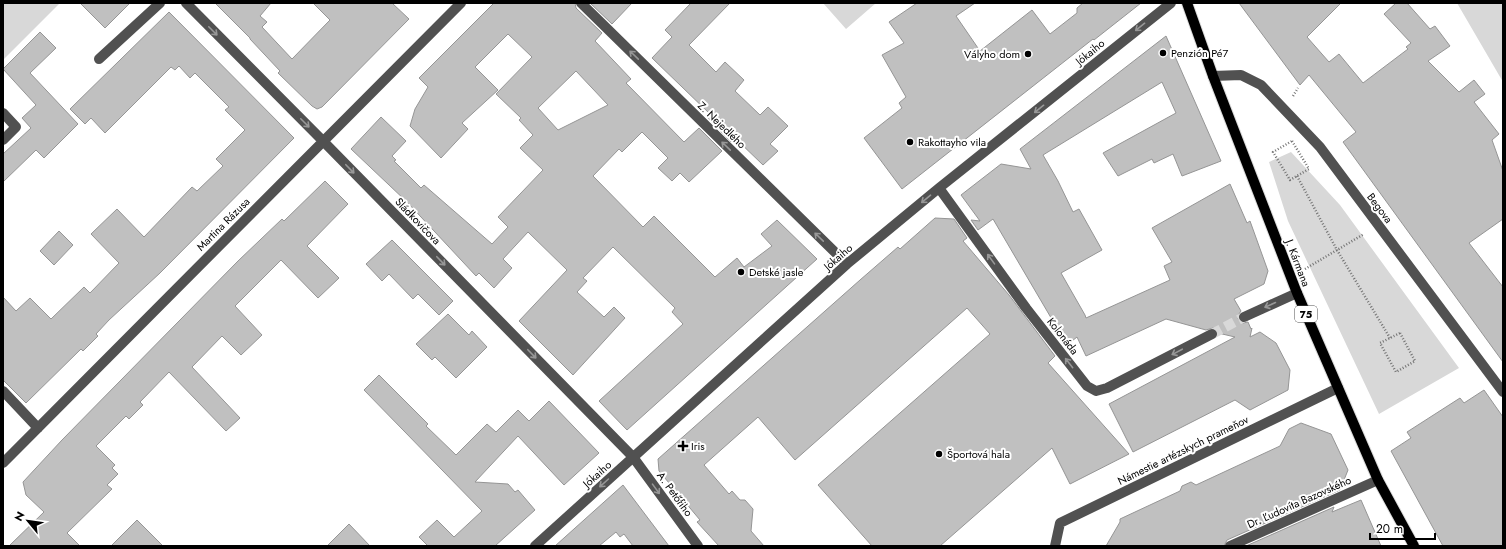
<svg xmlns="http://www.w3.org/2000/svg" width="1506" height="549" font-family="Jost,sans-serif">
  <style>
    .green { fill: #d8d8d8 }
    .building { fill: #c0c0c0; stroke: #959595; fill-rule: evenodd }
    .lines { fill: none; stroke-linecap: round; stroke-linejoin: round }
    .minor-tunnel { stroke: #d9d9d9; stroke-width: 10; stroke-dasharray: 10 5; stroke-linecap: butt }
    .major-casing { stroke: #dbdbdb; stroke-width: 12 }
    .path { stroke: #737373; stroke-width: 2.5; stroke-dasharray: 1 2; stroke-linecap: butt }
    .minor { stroke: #515151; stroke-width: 10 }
    .major { stroke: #000; stroke-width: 10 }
    .oneway { stroke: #979797 }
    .poi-dot { fill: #000; stroke: #fff; stroke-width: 1.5 }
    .labels { text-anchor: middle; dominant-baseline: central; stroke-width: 4; stroke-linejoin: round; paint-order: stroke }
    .shield { fill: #fff; stroke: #4c4c4c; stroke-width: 1 }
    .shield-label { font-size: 10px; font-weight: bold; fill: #000 }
    .street-label { font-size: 11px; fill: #000; stroke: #fff }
    .poi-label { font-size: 11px; fill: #000; stroke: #fff; text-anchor: start }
  </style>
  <rect width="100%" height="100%" fill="#fff"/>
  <!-- green -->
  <path class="green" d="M 3,3 L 60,3 L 3,60 Z
    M 823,3 L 876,3 L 846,29 Z
    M 1457,3 L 1503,3 L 1503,82 Z
    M 1291,152 L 1340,205 L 1459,368 L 1379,414 L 1288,221 L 1269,162 Z"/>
  <!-- building -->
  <path class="building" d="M 80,3 L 130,3 L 105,28 Z
    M 215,3 L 271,3 L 260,16 L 267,22 L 262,27 L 292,59 L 330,20 L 313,3 L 392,3 L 409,19 L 322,107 L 317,109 L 312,106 L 278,73 L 280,71 L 250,39 L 250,38 Z
    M 494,3 L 575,3 L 576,8 L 602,33 L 595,41 L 631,79 L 626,83 L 684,142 L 699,128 L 722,151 L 689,182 L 680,173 L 672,181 L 658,168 L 668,158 L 642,132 L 622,152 L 619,149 L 593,176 L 643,227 L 654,216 L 715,277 L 737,258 L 744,267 L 772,246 L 761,234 L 777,220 L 817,259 L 627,430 L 599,401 L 683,324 L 672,312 L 675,308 L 613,247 L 583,278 L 587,281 L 577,292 L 604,317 L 614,307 L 625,318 L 573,375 L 519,321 L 567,270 L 528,232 L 503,259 L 512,268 L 494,288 L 479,273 L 476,276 L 407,202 L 351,149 L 381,117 L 406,141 L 392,156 L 396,160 L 394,161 L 421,188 L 424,185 L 492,244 L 508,227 L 498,217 L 543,170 L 520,148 L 533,135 L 519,120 L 521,118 L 496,94 L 532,57 L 508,34 L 475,67 L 498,90 L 462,123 L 468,129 L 441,158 L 410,126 L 415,109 L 428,87 L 419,78 ZM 576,71 L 608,105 L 558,130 L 538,108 Z
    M 590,3 L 632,3 L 612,24 Z
    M 691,3 L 730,3 L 689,45 L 716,72 L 725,62 L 744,80 L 735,91 L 760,115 L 768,107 L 788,126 L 770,144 L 778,151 L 763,165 L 735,138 L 731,142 L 708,118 L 711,115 L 652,58 L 672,37 L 665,30 Z
    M 917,3 L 975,3 L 956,16 L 980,51 L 1032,10 L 1050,34 L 1077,13 L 1077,8 L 1083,3 L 1141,3 L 1094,40 L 1093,39 L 902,189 L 864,138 L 902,108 L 899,103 L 906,97 L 882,55 L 904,43 L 889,22 Z
    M 1239,3 L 1341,3 L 1307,37 L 1329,62 L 1339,54 L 1363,83 L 1408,49 L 1406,47 L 1411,43 L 1384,14 L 1396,3 L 1407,3 L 1430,29 L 1435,26 L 1450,46 L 1428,61 L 1459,92 L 1474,80 L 1485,94 L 1474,102 L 1499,134 L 1492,140 L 1503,171 L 1503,219 L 1469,243 L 1503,287 L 1503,362 L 1343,142 L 1356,132 L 1309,75 L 1300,85 Z
    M 169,12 L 294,138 L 160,273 L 109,320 L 96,334 L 98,336 L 83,351 L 81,349 L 26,403 L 3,380 L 3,297 L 16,311 L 30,298 L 51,319 L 84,287 L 90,293 L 119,263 L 91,234 L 117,209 L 144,237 L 192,187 L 197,191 L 223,166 L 216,159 L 245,130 L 225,110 L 229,107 L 195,73 L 190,78 L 179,66 L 175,70 L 171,67 L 105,133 L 91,118 L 85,124 L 70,109 Z
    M 40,32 L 56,48 L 30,73 L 78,124 L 44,158 L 36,150 L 3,182 L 3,154 L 31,128 L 22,118 L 36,105 L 3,69 Z
    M 1166,36 L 1221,161 L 1182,176 L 1173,154 L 1154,163 L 1152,159 L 1118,176 L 1103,153 L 1176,113 L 1162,82 L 1043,155 L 1058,181 L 1073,212 L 1079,209 L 1102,250 L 1061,273 L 1085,315 L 1086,318 L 1170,280 L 1164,266 L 1172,262 L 1152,228 L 1230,184 L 1247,223 L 1250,221 L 1268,271 L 1264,284 L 1234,299 L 1241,311 L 1239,314 L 1238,319 L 1243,323 L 1248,322 L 1251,329 L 1252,328 L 1250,337 L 1260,332 L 1276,343 L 1290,370 L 1288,390 L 1250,410 L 1235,400 L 1133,452 L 1109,404 L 1235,337 L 1218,333 L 1216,329 L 1213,328 L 1206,330 L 1166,319 L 1086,356 L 1077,337 L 1067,345 L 993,219 L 978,230 L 971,220 L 980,221 L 961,195 L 1001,164 L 1031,169 L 1020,149 Z
    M 325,181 L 348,204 L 307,246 L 339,278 L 318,298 L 281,260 L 235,306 L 262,335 L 241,355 L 222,336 L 192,367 L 240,418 L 226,431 L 169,372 L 140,402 L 143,405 L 129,419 L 126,416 L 96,446 L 115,465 L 112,468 L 118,474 L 107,485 L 112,489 L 67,533 L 80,546 L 9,546 L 44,512 L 26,495 L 23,482 L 62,440 L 238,261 L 282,219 L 284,221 Z
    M 935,218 L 954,219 L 967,238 L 963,241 L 1009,295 L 1055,356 L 1048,363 L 1129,454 L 1070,484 L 1052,448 L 940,546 L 872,546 L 818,485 L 990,334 L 967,308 L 795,460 L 758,417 L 704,465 L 729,494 L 732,491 L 740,500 L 745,500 L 753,509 L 751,531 L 764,546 L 719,546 L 697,522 L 700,520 L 659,471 L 658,459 L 860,280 L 898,247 L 900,249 Z
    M 59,231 L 73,245 L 54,265 L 40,251 Z
    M 392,240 L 453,301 L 439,315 L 418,294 L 413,299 L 389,274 L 382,281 L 366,264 Z
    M 448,314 L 469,335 L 472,331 L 487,347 L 456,378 L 435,357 L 432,360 L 416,344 Z
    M 379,375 L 428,424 L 426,426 L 456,455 L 487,424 L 496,432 L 518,410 L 529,421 L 549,401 L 599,453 L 564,485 L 518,436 L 475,482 L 508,484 L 515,492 L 518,490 L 535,510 L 495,546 L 428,546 L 419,537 L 437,520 L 454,537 L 482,511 L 364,390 Z
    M 1484,390 L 1503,417 L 1503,546 L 1443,546 L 1391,451 L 1411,438 L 1407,432 L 1460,398 L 1464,403 Z
    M 1301,423 L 1331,434 L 1348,470 L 1340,490 L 1227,540 L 1224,546 L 1106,546 L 1120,522 L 1120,519 L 1180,491 L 1182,486 L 1191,482 L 1196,485 L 1280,446 L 1289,429 Z
    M 623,485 L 669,546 L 633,546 L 624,534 L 620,537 L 616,532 L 599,546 L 555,546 Z
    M 1361,500 L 1381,546 L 1246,546 L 1334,507 L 1332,512 Z
    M 137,520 L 163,546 L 111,546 Z
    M 349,524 L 370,546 L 327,546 Z"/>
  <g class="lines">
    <!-- minor-tunnel -->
    <path class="minor-tunnel" d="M 1212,334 L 1244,317"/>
    <defs>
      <path id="major" d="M 1187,3 L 1213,76 L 1297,293 L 1378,480 L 1414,546"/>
    </defs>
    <!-- major casing -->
    <use href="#major" class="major-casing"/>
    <!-- path -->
    <path class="path" d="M 1293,96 L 1298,88
      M 1292,141 L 1309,169 L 1290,180 L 1273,152 Z
      M 1297,176 L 1337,250 L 1390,338
      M 1305,269 L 1364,234
      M 1400,333 L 1415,361 L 1396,372 L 1380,343 Z"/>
    <!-- minor -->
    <path class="minor" d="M 186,3 L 323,141 L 633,457 L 698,546
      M 581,3 L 847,264
      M 99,59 L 160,3
      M 1213,76 L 1241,75 L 1261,85 L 1320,147 L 1503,392
      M 3,113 L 16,127 L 3,140
      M 939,188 L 1026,308 L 1087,386 L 1096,391 L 1107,388 L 1212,334
      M 1244,317 L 1297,293
      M 3,391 L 38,428
      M 3,463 L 461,3
      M 535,546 L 847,264 L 939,188 L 1171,3
      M 1055,546 L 1060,523 L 1338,388
      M 1230,546 L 1378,480"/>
    <!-- major -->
    <use href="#major" class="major"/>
  </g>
  <!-- one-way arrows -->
  <defs><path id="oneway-shaft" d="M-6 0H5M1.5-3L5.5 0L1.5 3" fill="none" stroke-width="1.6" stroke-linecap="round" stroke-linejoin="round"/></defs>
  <g class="oneway">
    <use href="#oneway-shaft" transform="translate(1140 27) rotate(141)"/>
    <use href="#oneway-shaft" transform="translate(213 31) rotate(45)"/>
    <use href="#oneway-shaft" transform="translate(634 55) rotate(-136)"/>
    <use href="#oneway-shaft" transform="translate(1039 109) rotate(141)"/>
    <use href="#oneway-shaft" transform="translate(305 123) rotate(45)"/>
    <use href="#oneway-shaft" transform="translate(726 146) rotate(-136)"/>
    <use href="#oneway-shaft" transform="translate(350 169) rotate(46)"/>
    <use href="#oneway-shaft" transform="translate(926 199) rotate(140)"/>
    <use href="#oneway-shaft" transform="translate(819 237) rotate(-136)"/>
    <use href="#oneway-shaft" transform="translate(991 259) rotate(-126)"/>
    <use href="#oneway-shaft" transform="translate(441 261) rotate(46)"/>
    <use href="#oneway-shaft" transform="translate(1270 305) rotate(156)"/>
    <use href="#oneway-shaft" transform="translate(1177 352) rotate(152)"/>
    <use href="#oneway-shaft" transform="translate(532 354) rotate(46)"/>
    <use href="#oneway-shaft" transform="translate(1069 363) rotate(-128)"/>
    <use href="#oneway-shaft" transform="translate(604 483) rotate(138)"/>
    <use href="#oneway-shaft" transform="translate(656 489) rotate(54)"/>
  </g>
  <!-- markers -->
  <g class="poi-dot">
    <circle cx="1163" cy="53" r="4"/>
    <circle cx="1028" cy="54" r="4"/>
    <circle cx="910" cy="142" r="4"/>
    <circle cx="741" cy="272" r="4"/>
    <path d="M681 440h4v4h4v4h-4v4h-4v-4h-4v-4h4z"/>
    <circle cx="939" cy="454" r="4"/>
  </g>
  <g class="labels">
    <!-- shield labels -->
    <rect class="shield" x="1295" y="306" width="22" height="16" rx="3"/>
    <g class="shield-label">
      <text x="1306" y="314">75</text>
    </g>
    <!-- street labels -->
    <g class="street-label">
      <text transform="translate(1090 52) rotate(-39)">Jókaiho</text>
      <text transform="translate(722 125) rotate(44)">Z. Nejedlého</text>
      <text transform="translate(1380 208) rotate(53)">Begova</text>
      <text transform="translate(418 221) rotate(46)">Sládkovičova</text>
      <text transform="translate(223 224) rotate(-45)">Martina Rázusa</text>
      <text transform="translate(838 257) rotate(-41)">Jókaiho</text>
      <text transform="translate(1298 263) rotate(69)">J. Kármana</text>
      <text transform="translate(1063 336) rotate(52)">Kolonáda</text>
      <text transform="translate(1183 450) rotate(-26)">Námestie artézskych prameňov</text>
      <text transform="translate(597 474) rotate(-42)">Jókaiho</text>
      <text transform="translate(675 494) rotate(54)">A. Petőfiho</text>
      <text transform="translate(1299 502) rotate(-24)">Dr. Ľudovíta Bazovského</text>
    </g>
    <!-- poi labels -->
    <g class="poi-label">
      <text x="1171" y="53">Penzión Pé7</text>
      <text x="1020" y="54" text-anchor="end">Vályho dom</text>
      <text x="918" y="142">Rakottayho vila</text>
      <text x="749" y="272">Detské jasle</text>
      <text x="691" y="446">Iris</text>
      <text x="947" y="454">Športová hala</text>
    </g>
  </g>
  <!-- border -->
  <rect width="1506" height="549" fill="none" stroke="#000000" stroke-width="8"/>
  <!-- north arrow -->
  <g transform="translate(28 521) rotate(299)" stroke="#ffffff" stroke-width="3" paint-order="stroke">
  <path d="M0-3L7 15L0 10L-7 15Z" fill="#000000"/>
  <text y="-6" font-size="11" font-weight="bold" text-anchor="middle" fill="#000000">N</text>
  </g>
  <!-- scale -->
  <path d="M1370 533v6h65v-6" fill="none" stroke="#000000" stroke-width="2"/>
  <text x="1376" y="533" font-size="12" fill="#000000" stroke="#ffffff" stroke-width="3" paint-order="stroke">20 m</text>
</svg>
